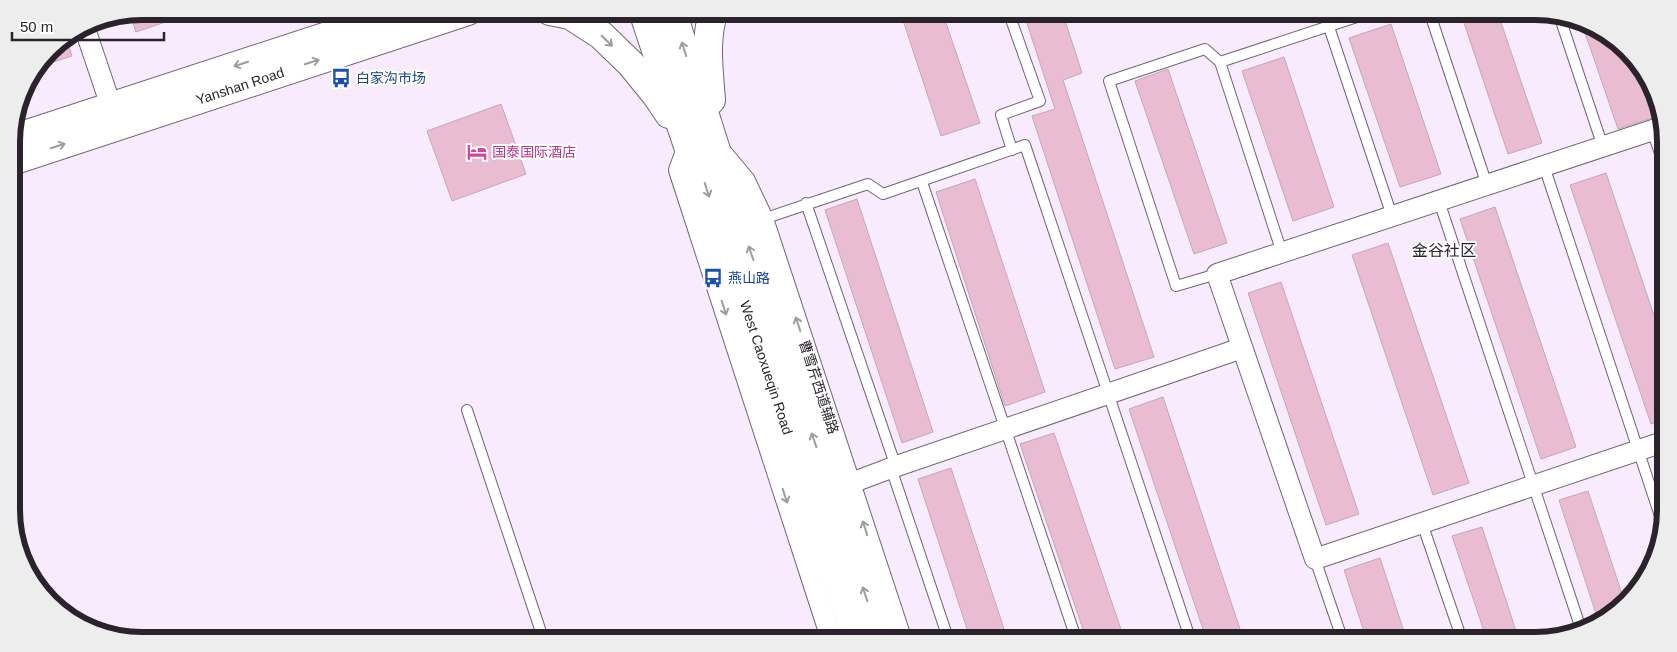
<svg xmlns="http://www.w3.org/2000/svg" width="1677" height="652" font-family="Arial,'Noto Sans SC',sans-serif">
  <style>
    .building { fill: #eabcd1; stroke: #c4a8b4 }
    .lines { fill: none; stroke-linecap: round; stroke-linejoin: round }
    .service-casing { stroke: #736479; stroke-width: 12 }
    .minor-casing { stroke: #736479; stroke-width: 22 }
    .secondary-casing { stroke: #736479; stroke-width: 30 }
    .service { stroke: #fff; stroke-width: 10 }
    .minor { stroke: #fff; stroke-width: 20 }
    .secondary { stroke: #fff; stroke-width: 28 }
    .oneway { stroke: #9f9ca0 }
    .labels { text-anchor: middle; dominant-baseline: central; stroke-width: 4; stroke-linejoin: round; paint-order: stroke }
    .transit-label { font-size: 14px; fill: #164399; stroke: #fff; text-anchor: start }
    .street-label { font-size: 14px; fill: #2a232c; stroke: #fff }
    .hotel-label { font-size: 14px; fill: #b23c85; stroke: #fff; text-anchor: start }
    .quarter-label { font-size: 16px; fill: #2a232c; stroke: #fff }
    .rim { fill: none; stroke: #2a232c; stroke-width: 6 }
  </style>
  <rect width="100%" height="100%" fill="#f9ebfe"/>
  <!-- building -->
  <path class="building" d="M 142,11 L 188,11 L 189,14 L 136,32 L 130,14 Z
    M 900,11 L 942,11 L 980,123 L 941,136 Z
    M 1023,11 L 1062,11 L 1082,73 L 1063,80 L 1154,357 L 1115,369 L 1032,116 L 1055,109 Z
    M 1460,11 L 1497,11 L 1542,143 L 1508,154 Z
    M 1581,21 L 1633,56 L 1650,92 L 1658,116 L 1618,129 Z
    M 1391,24 L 1441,174 L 1400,187 L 1349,38 Z
    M 66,38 L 72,56 L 38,67 L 56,44 Z
    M 1284,57 L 1334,207 L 1293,221 L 1242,71 Z
    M 1168,69 L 1227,243 L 1194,254 L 1135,81 Z
    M 501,104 L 526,174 L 452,201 L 427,131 Z
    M 1606,173 L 1665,348 L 1665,420 L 1651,424 L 1570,185 Z
    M 975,179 L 1045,392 L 1005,406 L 936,192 Z
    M 857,199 L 933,432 L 902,443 L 825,210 Z
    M 1495,207 L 1576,447 L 1541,459 L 1460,219 Z
    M 1388,243 L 1469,483 L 1433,495 L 1352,255 Z
    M 1281,282 L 1359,514 L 1326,525 L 1248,293 Z
    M 1163,397 L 1244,641 L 1207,641 L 1129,409 Z
    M 1054,433 L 1125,641 L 1087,641 L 1020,444 Z
    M 951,468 L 1008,641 L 971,641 L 918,479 Z
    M 1588,491 L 1624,600 L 1614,614 L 1598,620 L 1559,500 Z
    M 1482,527 L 1519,640 L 1487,640 L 1452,536 Z
    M 1380,558 L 1407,641 L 1367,641 L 1344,570 Z"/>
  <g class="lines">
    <defs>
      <path id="service" d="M 1008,11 L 1040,101 L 1001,115 L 1012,150
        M 1429,11 L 1487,185
        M 1559,15 L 1603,147
        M 1329,27 L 1392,216
        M 1652,130 L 1665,168
        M 1544,166 L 1663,525
        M 922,182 L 1077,641
        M 1439,201 L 1580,626
        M 806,203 L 896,467
        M 763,219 L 868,184 L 883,194 L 1025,145 L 1191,641
        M 1282,253 L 1220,62 L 1375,11
        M 1217,274 L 1176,286 L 1109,81 L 1205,49 L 1220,62
        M 467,410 L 544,641
        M 891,468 L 949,641
        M 1422,523 L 1462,640
        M 1315,559 L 1343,641"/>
      <path id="minor" d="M 84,26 L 111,106
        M 1665,126 L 1217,274 L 1315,559 L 1666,441
        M 688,146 L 679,170 L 832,641
        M 720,151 L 745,181 L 763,219 L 902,641
        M 839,491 L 851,483 L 891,468 L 1242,348"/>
      <g id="secondary">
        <path d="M 550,11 L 570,15 L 601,35 L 631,64 L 657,96 L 669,114"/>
        <path id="s1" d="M 643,11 L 688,146 L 699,164 L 857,641"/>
        <path d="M 672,11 L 714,144 L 881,641"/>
        <path d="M 711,100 C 709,71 704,39 714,11"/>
        <path d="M 12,139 L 404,11"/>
        <path id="s2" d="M 12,161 L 468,11"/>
      </g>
    </defs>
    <!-- service casing -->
    <use href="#service" class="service-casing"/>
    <!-- minor casing -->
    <use href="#minor" class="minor-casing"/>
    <!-- secondary casing -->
    <use href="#secondary" class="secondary-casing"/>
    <!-- service -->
    <use href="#service" class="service"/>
    <!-- minor -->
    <use href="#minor" class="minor"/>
    <!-- secondary -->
    <use href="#secondary" class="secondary"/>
  </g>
  <!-- one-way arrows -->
  <defs><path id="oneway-shaft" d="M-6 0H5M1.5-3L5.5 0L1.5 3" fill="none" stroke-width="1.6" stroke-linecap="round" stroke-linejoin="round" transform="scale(1.25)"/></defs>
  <g class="oneway">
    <use href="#oneway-shaft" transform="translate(607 41) rotate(44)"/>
    <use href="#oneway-shaft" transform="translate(684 49) rotate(-108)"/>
    <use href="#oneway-shaft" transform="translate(312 62) rotate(-18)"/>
    <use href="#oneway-shaft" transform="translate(241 64) rotate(162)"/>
    <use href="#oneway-shaft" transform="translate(58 146) rotate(-18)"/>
    <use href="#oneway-shaft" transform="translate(707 190) rotate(72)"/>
    <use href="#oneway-shaft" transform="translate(751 253) rotate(-109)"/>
    <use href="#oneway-shaft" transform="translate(724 308) rotate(72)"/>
    <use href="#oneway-shaft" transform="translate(798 324) rotate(-108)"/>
    <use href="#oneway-shaft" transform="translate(814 440) rotate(-109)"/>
    <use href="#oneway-shaft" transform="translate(785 496) rotate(72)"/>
    <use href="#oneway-shaft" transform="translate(865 528) rotate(-108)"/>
    <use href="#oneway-shaft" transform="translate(865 594) rotate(-108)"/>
  </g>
  <!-- icons -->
  <defs>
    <symbol id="bus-bare" viewBox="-9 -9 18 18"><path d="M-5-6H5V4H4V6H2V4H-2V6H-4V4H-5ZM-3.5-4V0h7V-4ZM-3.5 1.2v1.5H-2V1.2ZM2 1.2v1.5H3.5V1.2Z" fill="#1a4fb4" stroke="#fff" stroke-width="2.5" paint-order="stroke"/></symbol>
    <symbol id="hotel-bare" viewBox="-9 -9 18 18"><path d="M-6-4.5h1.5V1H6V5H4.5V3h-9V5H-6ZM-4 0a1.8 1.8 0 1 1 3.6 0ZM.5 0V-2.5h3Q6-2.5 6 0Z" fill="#d1479c" stroke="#fff" stroke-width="2.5" paint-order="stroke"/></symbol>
  </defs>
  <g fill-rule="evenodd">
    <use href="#bus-bare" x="327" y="64" width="28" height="28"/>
    <use href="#hotel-bare" x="463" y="138" width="28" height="28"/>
    <use href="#bus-bare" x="699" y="264" width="28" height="28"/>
  </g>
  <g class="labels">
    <!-- transit labels -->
    <g class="transit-label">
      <text x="356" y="78">白家沟市场</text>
      <text x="728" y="278">燕山路</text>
    </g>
    <!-- street labels -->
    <g class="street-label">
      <text stroke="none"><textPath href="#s2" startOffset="240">Yanshan Road</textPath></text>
      <text stroke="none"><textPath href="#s1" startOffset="378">West Caoxueqin Road</textPath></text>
      <text transform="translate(819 387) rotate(72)">曹雪芹西道辅路</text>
    </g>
    <!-- hotel labels -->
    <g class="hotel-label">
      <text x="492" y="152">国泰国际酒店</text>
    </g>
    <!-- quarter labels -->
    <g class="quarter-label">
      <text x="1444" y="250">金谷社区</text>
    </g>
  </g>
  <!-- crop -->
  <path d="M0 0H1677V652H0ZM142 20H1535A122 122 0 0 1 1657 142V510A122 122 0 0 1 1535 632H142A122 122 0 0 1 20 510V142A122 122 0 0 1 142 20Z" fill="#eeedee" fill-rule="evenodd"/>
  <path class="rim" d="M142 20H1535A122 122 0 0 1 1657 142V510A122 122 0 0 1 1535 632H142A122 122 0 0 1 20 510V142A122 122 0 0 1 142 20Z"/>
  <!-- scale -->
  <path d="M12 32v8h152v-8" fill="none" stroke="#2a232c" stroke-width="2.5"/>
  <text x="20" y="32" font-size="15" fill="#2a232c" stroke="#ffffff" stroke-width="4" paint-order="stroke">50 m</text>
</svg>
